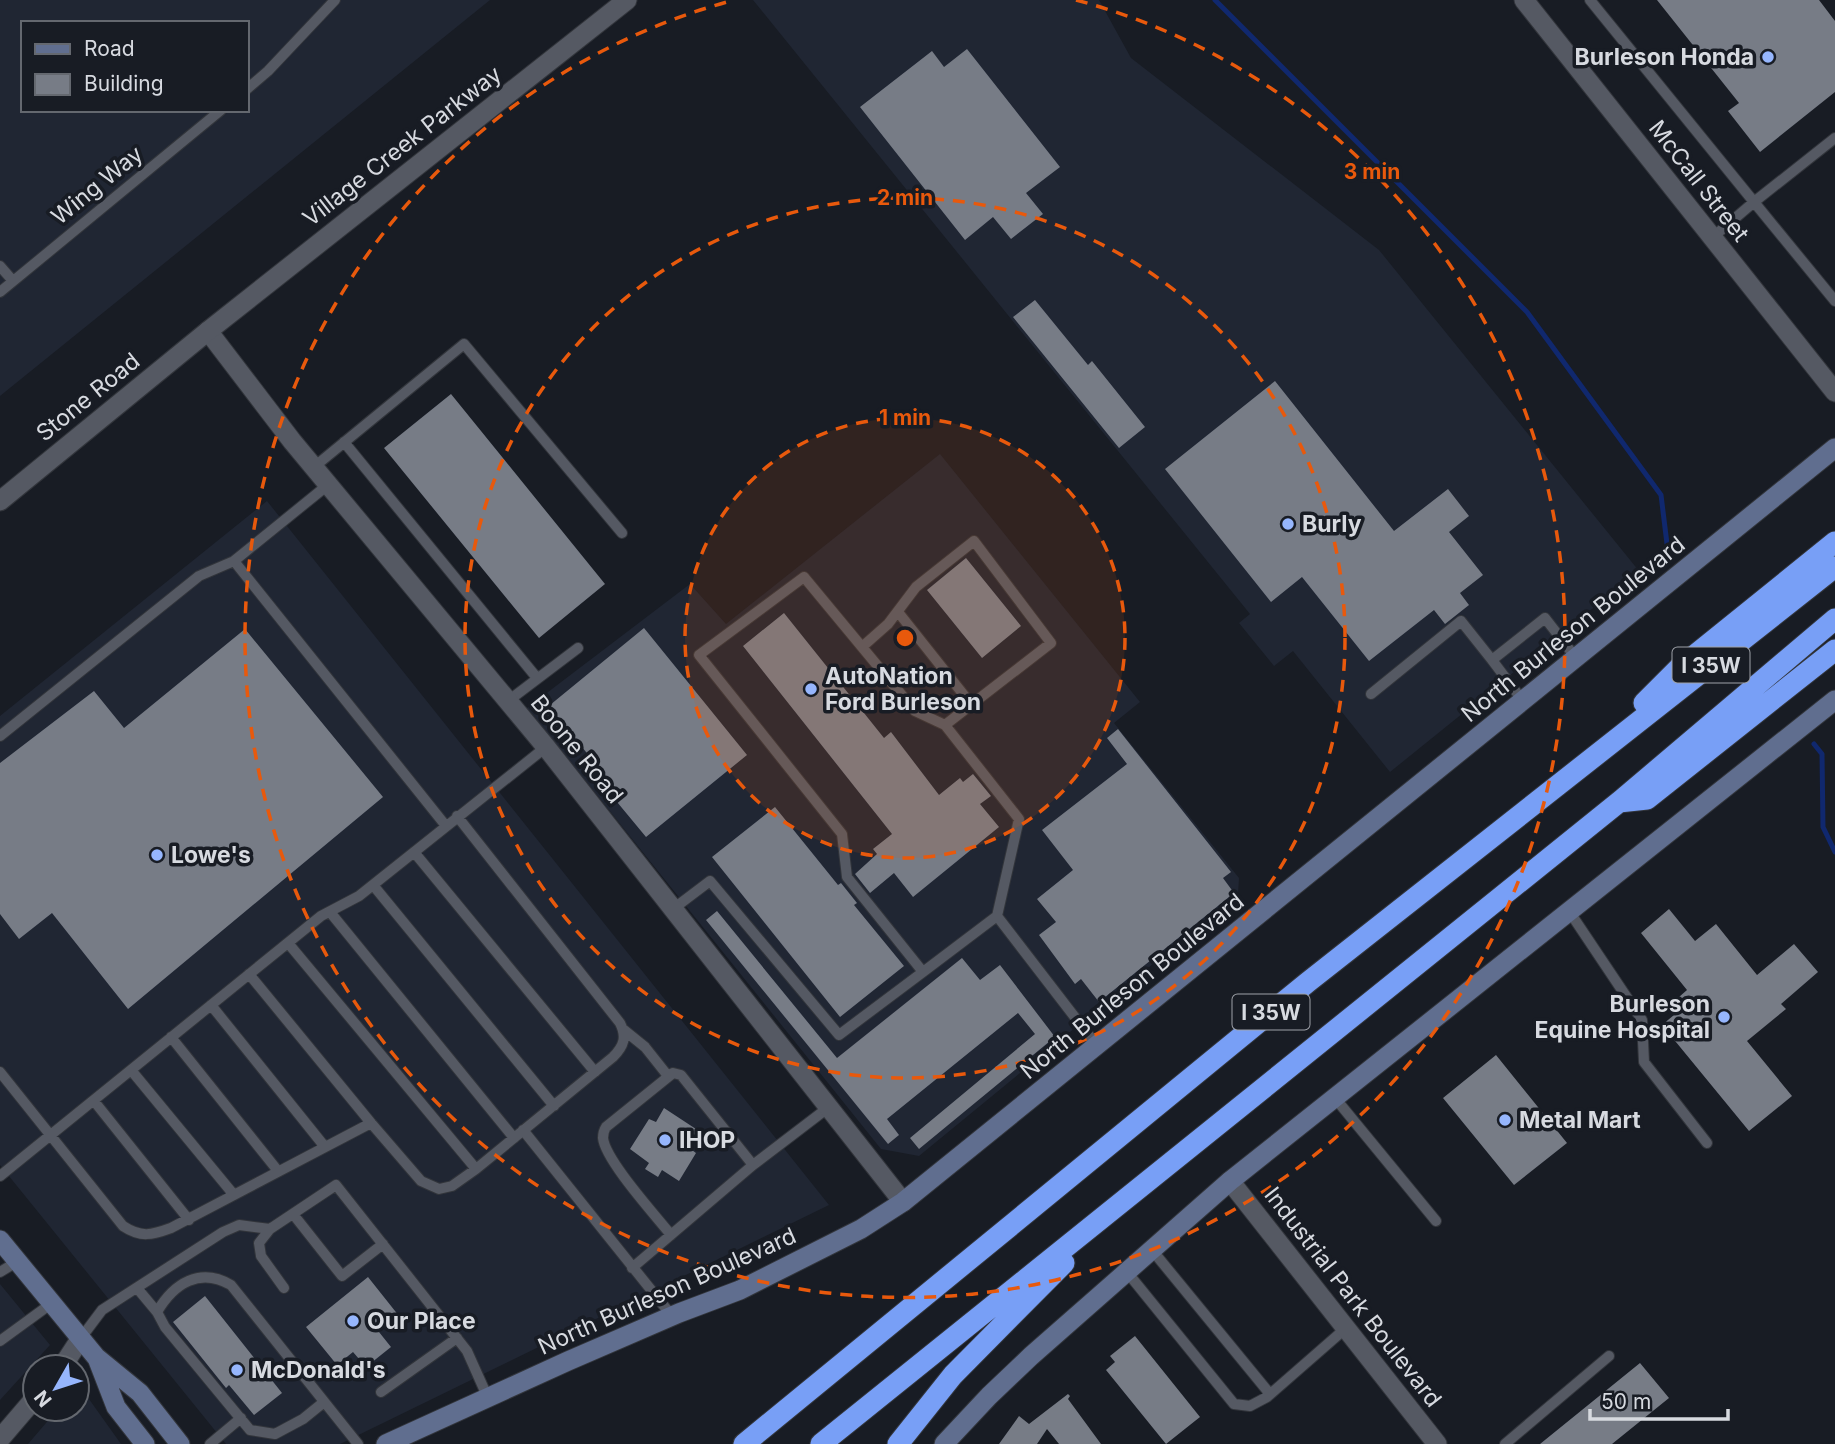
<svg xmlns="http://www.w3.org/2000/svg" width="1835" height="1444" font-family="Inter,sans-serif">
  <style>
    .built { fill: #202633; fill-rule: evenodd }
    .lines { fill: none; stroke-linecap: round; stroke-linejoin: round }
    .stream { stroke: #10286e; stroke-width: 5 }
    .building { fill: #777c86 }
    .service-casing { stroke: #32353b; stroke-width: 12 }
    .minor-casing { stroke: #32353b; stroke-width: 21 }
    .tertiary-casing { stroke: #32353b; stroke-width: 21 }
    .secondary-casing { stroke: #32353b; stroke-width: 21 }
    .motorway-casing { stroke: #32353b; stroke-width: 23 }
    .service { stroke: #555963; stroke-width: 10 }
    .minor { stroke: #555963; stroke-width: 19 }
    .tertiary { stroke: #555963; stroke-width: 19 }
    .secondary { stroke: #606e8f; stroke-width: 19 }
    .motorway { stroke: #789ff6; stroke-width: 21 }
    .ring { fill: none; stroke: #e8590c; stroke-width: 3.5; stroke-dasharray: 12 9 }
    .poi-dot { fill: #96b6fd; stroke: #181c24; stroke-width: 2.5 }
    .labels { text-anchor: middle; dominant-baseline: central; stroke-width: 7; stroke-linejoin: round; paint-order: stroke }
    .shield { fill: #181c24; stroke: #9ea1a8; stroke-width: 2 }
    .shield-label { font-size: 21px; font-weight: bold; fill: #d7dae0 }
    .poi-label { font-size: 23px; font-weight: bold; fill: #d7dae0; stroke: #181c24; text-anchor: start }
    .street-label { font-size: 23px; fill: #d7dae0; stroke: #181c24 }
    .centre { fill: #e8590c; stroke: #181c24; stroke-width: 3.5 }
    .ring-label { font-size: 21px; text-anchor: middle; font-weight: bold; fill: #e8590c; stroke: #181c24; stroke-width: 7; stroke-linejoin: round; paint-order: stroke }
  </style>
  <rect width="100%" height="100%" fill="#181c24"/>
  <!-- built -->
  <path class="built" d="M 0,0 L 490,0 L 0,396 ZM 23,23 L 247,23 L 247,110 L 23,110 Z
    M 753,0 L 1099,0 L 1131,58 L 1379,250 L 1639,571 L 1390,772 L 1293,651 L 1274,666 L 1239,623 L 1250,614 Z
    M 940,454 L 1140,702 L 1114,723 L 1239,878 L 1238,894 L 919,1156 L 881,1149 L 527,708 L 690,584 L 726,624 Z
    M 267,501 L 829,1205 L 340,1444 L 226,1444 L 0,1165 L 0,716 Z
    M 0,1284 L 50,1345 L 0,1400 Z
    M 79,1385 L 121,1444 L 28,1444 L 58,1409 L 77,1409 L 77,1387 Z"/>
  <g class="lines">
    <!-- stream -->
    <path class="stream" d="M 1215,0 L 1527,312 L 1661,495 L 1668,552
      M 1814,744 L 1822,754 L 1823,827 L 1835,852"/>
  </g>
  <!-- building -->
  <path class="building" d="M 1657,0 L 1819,0 L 1835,21 L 1835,92 L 1760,152 L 1728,111 L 1739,103 Z
    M 967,49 L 1060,167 L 1026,193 L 1043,214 L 1011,239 L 993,217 L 965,240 L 860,107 L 932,51 L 944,67 Z
    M 1035,300 L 1088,365 L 1092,361 L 1145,427 L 1119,448 L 1013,317 Z
    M 1275,381 L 1394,531 L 1448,489 L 1469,516 L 1449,532 L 1483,575 L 1460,593 L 1469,605 L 1445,624 L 1434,610 L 1369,661 L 1302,577 L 1271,602 L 1165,469 Z
    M 451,394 L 605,584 L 539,638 L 384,448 Z
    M 966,558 L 1021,626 L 982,658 L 927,590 Z
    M 784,613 L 884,738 L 891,732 L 939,795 L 960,778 L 963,782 L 973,774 L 991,796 L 980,804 L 999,827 L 913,897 L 894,873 L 870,893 L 855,874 L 877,854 L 873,849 L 892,834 L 743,646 Z
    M 644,628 L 747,755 L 646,837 L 598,779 L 604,774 L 577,741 L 572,745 L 547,715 L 554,710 L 550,705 Z
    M 245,629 L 383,797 L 128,1009 L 52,913 L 19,939 L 0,914 L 0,763 L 94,691 L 124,728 Z
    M 1118,729 L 1231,872 L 1223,878 L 1234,893 L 1099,1002 L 1081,979 L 1075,984 L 1039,935 L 1056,922 L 1037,899 L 1073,870 L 1042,830 L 1127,764 L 1107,738 Z
    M 775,807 L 838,885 L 841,883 L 857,903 L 854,905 L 904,966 L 840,1017 L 712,857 Z
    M 1669,909 L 1695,941 L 1716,924 L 1757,975 L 1794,944 L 1818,972 L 1781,1004 L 1786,1009 L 1747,1041 L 1792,1096 L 1749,1131 L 1662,1025 L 1686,1005 L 1679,997 L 1687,990 L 1641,933 Z
    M 717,911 L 837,1058 L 962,958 L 980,980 L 1000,965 L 1055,1037 L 919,1149 L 910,1138 L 1035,1034 L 1018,1013 L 887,1119 L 899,1135 L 888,1144 L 706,920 Z
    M 1496,1055 L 1567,1143 L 1514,1185 L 1443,1098 Z
    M 664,1108 L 699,1131 L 689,1148 L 696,1153 L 679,1181 L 662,1170 L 658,1177 L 645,1169 L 649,1163 L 630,1149 L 649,1119 L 656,1122 Z
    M 368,1277 L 399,1316 L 379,1332 L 391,1347 L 366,1367 L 353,1352 L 337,1365 L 306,1327 Z
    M 205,1296 L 282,1393 L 254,1415 L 229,1385 L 226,1388 L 173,1322 Z
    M 1135,1336 L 1200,1417 L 1166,1444 L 1106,1370 L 1115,1362 L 1110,1356 Z
    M 1640,1363 L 1669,1398 L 1612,1444 L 1540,1444 Z
    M 1068,1394 L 1070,1396 L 1068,1399 L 1101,1444 L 1059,1444 L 1047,1429 L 1037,1444 L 999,1444 L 1019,1416 L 1029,1424 Z"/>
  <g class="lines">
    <defs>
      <path id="service" d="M 1590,0 L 1754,202 L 1835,138
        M 247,89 L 268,71 L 335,0
        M 1713,237 L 1754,202 L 1835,301
        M 0,266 L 13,281
        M 0,292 L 221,110
        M 344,442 L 537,678
        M 314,467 L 464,344 L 622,533
        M 329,484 L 234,561 L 446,826
        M 898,612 L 971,704
        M 862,647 L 888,624 L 916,587 L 974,541 L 1051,643 L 945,725
        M 1371,694 L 1461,621 L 1492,660
        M 508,701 L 578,648
        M 1523,701 L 1492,660 L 1545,618 L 1576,658
        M 0,736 L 199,576 L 234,561
        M 414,852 L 595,1072
        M 373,885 L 554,1106
        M 673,909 L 710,881 L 839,1035 L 923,972 L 847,877 L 842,834 L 699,655 L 804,577 L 915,711 L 945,725 L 1019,819 L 997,916 L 1097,1046
        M 1569,911 L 1642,1020 L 1644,1062 L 1707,1143
        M 330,912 L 514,1138
        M 288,943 L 476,1169
        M 923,972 L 997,916
        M 249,974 L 371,1123
        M 211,1005 L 325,1147
        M 624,1030 L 645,1047 L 668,1076
        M 171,1037 L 278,1171
        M 131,1070 L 234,1195
        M 0,1072 L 123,1226 C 141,1238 152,1235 171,1228 L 371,1123 L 421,1181 L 439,1189 L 452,1186 L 476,1169 L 613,1057 C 624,1046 627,1037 620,1023 L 457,816
        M 1335,1098 L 1436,1221
        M 94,1101 L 189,1220
        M 523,1130 L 672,1316
        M 753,1165 L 829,1107
        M 0,1176 L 321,916 L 359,896 L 546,747
        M 293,1214 L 342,1276 L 383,1244
        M 1152,1250 L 1270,1394
        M 632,1268 L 753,1165 L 681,1075 L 673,1073 L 606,1127 C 604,1130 603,1135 603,1138 C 605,1160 656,1216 671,1235
        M 0,1272 L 18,1261
        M 1127,1272 L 1234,1404 L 1250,1406 L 1267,1397 L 1346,1328
        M 137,1288 L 157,1312
        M 284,1288 L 261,1256 L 259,1243 L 270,1229 L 336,1185 L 467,1351 L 488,1398
        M 81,1338 L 102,1310 L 223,1232 L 239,1225 L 270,1229
        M 0,1341 L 52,1303
        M 381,1392 L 457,1338
        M 324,1402 L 303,1419 L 275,1434 L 250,1430 L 165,1327 L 157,1312 C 174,1283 200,1267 231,1285 L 358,1444
        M 210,1444 L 241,1418
        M 1505,1444 L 1609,1356"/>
      <path id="minor" d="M 208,331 L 292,441 L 546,747 L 903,1202
        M 1230,1181 L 1437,1444
        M 62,1367 L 81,1338
        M 0,1439 L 35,1398"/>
      <path id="tertiary" d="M 1524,0 L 1835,392
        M 0,501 L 208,331 L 627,0"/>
      <path id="secondary" d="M 0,1240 L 96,1357 L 140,1393 L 180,1444
        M 97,1358 L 116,1407 L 145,1444
        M 386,1444 L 568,1361 L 679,1313 L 740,1290 L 861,1229 L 903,1202 L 1835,448
        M 944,1444 L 989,1396 L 1031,1356 L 1230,1181 L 1835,700"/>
      <path id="motorway" d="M 1644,703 L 1679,668 L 1835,542
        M 1619,802 L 1647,799 L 1835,650
        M 744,1444 L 1308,982 L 1835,567
        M 821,1444 L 1619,802 L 1835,619
        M 898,1444 L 953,1375 L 1064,1263"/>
    </defs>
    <!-- service casing -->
    <use href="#service" class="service-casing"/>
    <!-- minor casing -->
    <use href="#minor" class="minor-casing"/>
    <!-- tertiary casing -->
    <use href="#tertiary" class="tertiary-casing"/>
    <!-- secondary casing -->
    <use href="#secondary" class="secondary-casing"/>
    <!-- motorway casing -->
    <use href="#motorway" class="motorway-casing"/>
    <!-- service -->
    <use href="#service" class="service"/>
    <!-- minor -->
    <use href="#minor" class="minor"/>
    <!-- tertiary -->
    <use href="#tertiary" class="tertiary"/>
    <!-- secondary -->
    <use href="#secondary" class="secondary"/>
    <!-- motorway -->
    <use href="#motorway" class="motorway"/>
  </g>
  <!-- distance rings -->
  <circle cx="905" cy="638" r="220" fill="#e8590c" fill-opacity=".12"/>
  <g class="ring">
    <circle cx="905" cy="638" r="220"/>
    <circle cx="905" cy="638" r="440"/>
    <path d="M1076 0A660 660 0 1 1 734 0"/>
  </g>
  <!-- markers -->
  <g class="poi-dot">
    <circle cx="1768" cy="57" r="7"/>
    <circle cx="1288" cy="524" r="7"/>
    <circle cx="811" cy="689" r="7"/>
    <circle cx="157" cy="855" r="7"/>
    <circle cx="1724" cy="1017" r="7"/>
    <circle cx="1505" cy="1120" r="7"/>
    <circle cx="665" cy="1140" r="7"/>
    <circle cx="353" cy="1321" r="7"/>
    <circle cx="237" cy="1370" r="7"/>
  </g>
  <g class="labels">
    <!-- shield labels -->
    <g class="shield">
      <rect x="1672.5" y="647.5" width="77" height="35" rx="5"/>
      <rect x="1232.5" y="994.5" width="77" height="35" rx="5"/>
    </g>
    <g class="shield-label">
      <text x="1711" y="665">I 35W</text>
      <text x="1271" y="1012">I 35W</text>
    </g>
    <!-- poi labels -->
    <g class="poi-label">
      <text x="1754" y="57" text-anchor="end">Burleson Honda</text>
      <text x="1302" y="524">Burly</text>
      <text x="825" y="676">AutoNation<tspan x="825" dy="26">Ford Burleson</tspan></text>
      <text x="171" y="855">Lowe's</text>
      <text x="1710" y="1004" text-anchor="end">Burleson<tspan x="1710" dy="26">Equine Hospital</tspan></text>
      <text x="1519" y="1120">Metal Mart</text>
      <text x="679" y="1140">IHOP</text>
      <text x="367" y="1321">Our Place</text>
      <text x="251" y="1370">McDonald's</text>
    </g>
    <!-- street labels -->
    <g class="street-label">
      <text transform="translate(402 146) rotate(-38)">Village Creek Parkway</text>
      <text transform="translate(1699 181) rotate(52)">McCall Street</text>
      <text transform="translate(97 185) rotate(-39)">Wing Way</text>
      <text transform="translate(88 397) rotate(-39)">Stone Road</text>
      <text transform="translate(1573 629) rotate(-39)">North Burleson Boulevard</text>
      <text transform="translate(577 749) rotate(51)">Boone Road</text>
      <text transform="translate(1132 986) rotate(-39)">North Burleson Boulevard</text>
      <text transform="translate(667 1291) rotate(-24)">North Burleson Boulevard</text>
      <text transform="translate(1353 1297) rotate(52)">Industrial Park Boulevard</text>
    </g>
  </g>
  <circle cx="905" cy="638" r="10" class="centre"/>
  <g class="ring-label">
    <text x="1372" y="179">3 min</text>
    <text x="905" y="205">2 min</text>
    <text x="905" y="425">1 min</text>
  </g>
  <!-- legend -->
  <rect x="21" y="21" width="228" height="91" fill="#181c24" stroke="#64686f" stroke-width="2"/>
  <rect x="35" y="44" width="35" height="10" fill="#606e8f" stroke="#64686f" stroke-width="2"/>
  <text x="84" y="56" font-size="21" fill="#d7dae0">Road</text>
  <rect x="35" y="74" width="35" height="21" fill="#777c86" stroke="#64686f" stroke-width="2"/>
  <text x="84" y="91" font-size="21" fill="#d7dae0">Building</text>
  <!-- north arrow -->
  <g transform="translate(56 1388) rotate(231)"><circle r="33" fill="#181c24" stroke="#64686f" stroke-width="2"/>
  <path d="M0-5L12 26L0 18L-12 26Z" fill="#96b6fd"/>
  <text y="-10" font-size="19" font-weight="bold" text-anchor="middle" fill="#d7dae0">N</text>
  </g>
  <!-- scale -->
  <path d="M1590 1409v10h138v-10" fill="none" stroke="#d7dae0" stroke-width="3.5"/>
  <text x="1601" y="1409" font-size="21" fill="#d7dae0" stroke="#181c24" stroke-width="5" paint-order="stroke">50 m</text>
</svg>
